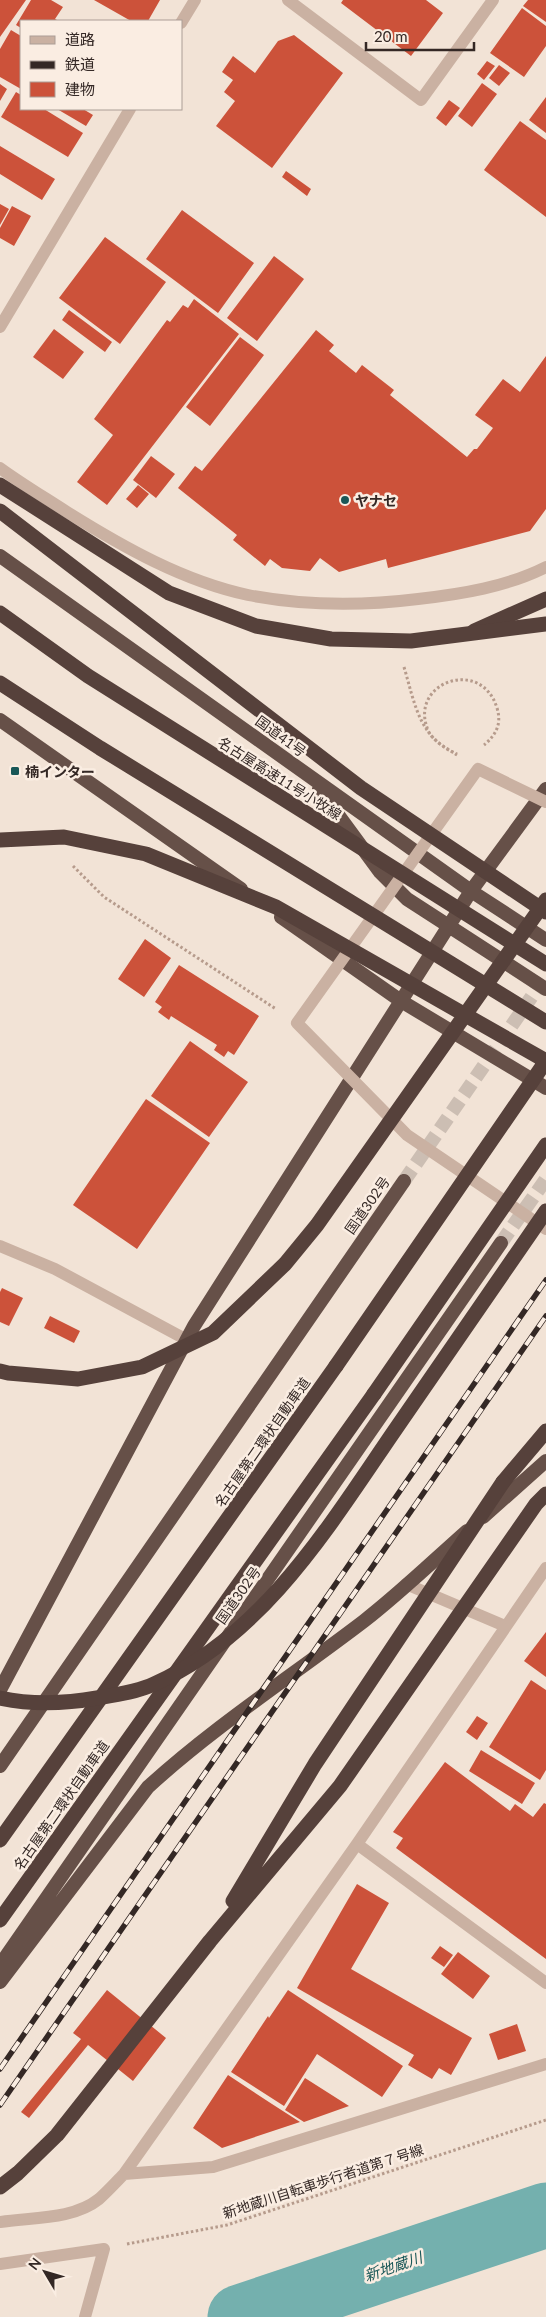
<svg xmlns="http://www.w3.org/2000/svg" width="546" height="2317" font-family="Lato,'Noto Sans JP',sans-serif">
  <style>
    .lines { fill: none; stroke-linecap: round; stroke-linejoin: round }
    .river { stroke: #74b0ae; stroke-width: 65 }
    .building { fill: #cc523a }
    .trunk-tunnel { stroke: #ccbeb3; stroke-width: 14; stroke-dasharray: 14 7; stroke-linecap: butt }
    .path { stroke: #b69b8c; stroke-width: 3; stroke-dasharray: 2.5 2.5; stroke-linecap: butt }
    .minor { stroke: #cab1a2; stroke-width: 12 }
    .trunk { stroke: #665048; stroke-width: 14 }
    .motorway { stroke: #56413b; stroke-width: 15 }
    .rail-casing { stroke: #342825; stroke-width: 5.5 }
    .rail { stroke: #faede2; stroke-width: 4; stroke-dasharray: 11; stroke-linecap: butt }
    .path-bridge { stroke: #b69b8c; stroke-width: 3; stroke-dasharray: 2.5 2.5; stroke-linecap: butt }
    .pedestrian-bridge { stroke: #cab1a2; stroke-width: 12 }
    .motorway-bridge { stroke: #56413b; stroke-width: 15 }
    .poi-dot { fill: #195757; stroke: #faede2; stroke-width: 2 }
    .labels { text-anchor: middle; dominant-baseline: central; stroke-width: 5; stroke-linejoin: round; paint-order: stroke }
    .poi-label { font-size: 14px; font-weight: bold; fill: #342825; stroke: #faede2; text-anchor: start }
    .street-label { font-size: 14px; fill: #342825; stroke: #faede2 }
    .water-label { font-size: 15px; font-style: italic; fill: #195757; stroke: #faede2 }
  </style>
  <rect width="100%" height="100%" fill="#f2e3d6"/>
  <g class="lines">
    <!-- river -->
    <path class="river" d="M 240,2317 L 546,2215"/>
  </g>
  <!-- building -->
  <path class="building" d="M 0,0 L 26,0 L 0,37 Z
    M 31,0 L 51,0 L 63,7 L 55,19 L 59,21 L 21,21 L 21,28 L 16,25 Z
    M 94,0 L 160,0 L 148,21 L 131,21 Z
    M 343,0 L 426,0 L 443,13 L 411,56 L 341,3 Z
    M 528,0 L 546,0 L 546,22 L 523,6 Z
    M 522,8 L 546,26 L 546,46 L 524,77 L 490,53 Z
    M 11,30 L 21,36 L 21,89 L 0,77 L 0,49 Z
    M 294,35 L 343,73 L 272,168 L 216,126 L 235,101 L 224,92 L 233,80 L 222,72 L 233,56 L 255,73 L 278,41 Z
    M 487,61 L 495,66 L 484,80 L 477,74 Z
    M 499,65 L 510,73 L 499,86 L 489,78 Z
    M 482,83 L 497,94 L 472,127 L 458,116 Z
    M 0,84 L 7,89 L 0,101 Z
    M 16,92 L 21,95 L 21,109 L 44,109 L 83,133 L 68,157 L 1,117 Z
    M 546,97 L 546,133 L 529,120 Z
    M 449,100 L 460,108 L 446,126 L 436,118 Z
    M 57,109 L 83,109 L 93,115 L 86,126 Z
    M 520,121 L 546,140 L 546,217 L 484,170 Z
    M 0,146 L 55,179 L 42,200 L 0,174 Z
    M 286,171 L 311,189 L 307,196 L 282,177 Z
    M 0,204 L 9,209 L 0,225 Z
    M 12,206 L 31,216 L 14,246 L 0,238 L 0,228 Z
    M 182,210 L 254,263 L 218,313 L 146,259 Z
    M 105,237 L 166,282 L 120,344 L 59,298 Z
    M 274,256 L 304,279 L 257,341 L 227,318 Z
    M 194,299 L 239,334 L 107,505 L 77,482 L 113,435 L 94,419 L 167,320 L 170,322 L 183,305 L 188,308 Z
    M 69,310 L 112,342 L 105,352 L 62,320 Z
    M 54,329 L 84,352 L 63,379 L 33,357 Z
    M 316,330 L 334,345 L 329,351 L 356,373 L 362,365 L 394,390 L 390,395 L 467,457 L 474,449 L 477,449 L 493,428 L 475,415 L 503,379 L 520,392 L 546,356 L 546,509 L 530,531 L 388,568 L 386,559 L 339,572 L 320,558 L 310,571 L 282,568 L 270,559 L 265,566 L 233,540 L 237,535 L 178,488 L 195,466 L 202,471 Z
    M 240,337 L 264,355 L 210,426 L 186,407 Z
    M 151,456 L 175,474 L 156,498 L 133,480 Z
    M 138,485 L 149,494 L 137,508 L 126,499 Z
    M 145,939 L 171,958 L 144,997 L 118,979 Z
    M 179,965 L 259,1016 L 234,1055 L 228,1051 L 224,1057 L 214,1050 L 217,1045 L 171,1016 L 169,1020 L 158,1012 L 162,1007 L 155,1002 Z
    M 190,1041 L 248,1082 L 209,1137 L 151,1096 Z
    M 146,1099 L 210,1143 L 137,1249 L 73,1205 Z
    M 2,1288 L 23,1298 L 9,1326 L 0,1322 L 0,1292 Z
    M 50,1316 L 80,1331 L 74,1343 L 44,1328 Z
    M 546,1632 L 546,1677 L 524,1661 Z
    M 531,1680 L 546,1690 L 546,1770 L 540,1780 L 489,1747 Z
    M 477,1716 L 488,1723 L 477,1740 L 466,1732 Z
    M 481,1750 L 535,1783 L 522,1804 L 469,1771 Z
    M 445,1762 L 510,1811 L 515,1804 L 533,1817 L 544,1803 L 546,1804 L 546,1959 L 396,1848 L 403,1838 L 393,1832 Z
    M 357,1884 L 389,1903 L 351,1969 L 472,2038 L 451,2075 L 439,2068 L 432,2079 L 408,2065 L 414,2055 L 297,1988 Z
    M 440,1946 L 453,1955 L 444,1967 L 431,1958 Z
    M 458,1952 L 490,1976 L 473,1999 L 441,1974 Z
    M 107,1990 L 166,2038 L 133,2081 L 88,2045 L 29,2118 L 21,2112 L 81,2039 L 73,2033 Z
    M 288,1990 L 403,2066 L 382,2097 L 317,2054 L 284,2106 L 231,2072 L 268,2016 L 269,2018 Z
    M 517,2024 L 526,2051 L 498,2060 L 489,2034 Z
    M 228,2075 L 272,2104 L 300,2122 L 222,2148 L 193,2128 Z
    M 305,2078 L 349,2106 L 304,2122 L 285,2110 Z"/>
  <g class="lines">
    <!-- trunk-tunnel -->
    <path class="trunk-tunnel" d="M 404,1181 L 546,976
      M 501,1243 L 546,1179"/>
    <!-- path -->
    <path class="path" d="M 404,667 C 415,704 419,738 457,754
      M 73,866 L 104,897 L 276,1009
      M 127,2244 L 227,2225 L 546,2120"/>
    <!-- minor -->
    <path class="minor" d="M 288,0 L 421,100 L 493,0
      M 181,23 L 195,0
      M 0,327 L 130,109
      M 0,468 C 22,484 44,497 67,512 C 123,547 183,581 248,595 C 305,606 362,606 418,599 C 462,594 506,587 546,567
      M 0,1246 L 55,1269 L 187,1340
      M 406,1584 L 505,1626
      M 357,1844 L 546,1983
      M 124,2174 L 357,1844 L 546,1568
      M 0,2222 C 31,2217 73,2220 99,2199 C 108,2191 116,2182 124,2174 L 213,2167 L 546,2064
      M 0,2264 L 104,2249 L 85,2317"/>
    <!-- trunk -->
    <path class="trunk" d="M 0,556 L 471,891 L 546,940
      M 0,720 L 241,889
      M 319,789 L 380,872 L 407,899 L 546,989
      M 281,917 L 401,1001 L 546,1088
      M 483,1517 L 546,1461
      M 0,1690 L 194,1326 L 471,891 L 546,789
      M 0,1766 L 404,1181
      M 0,1965 L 501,1243
      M 0,1982 L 148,1787 C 215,1726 292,1676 364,1621 C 400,1593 433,1561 467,1531"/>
    <!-- motorway -->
    <path class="motorway" d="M 474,631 L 546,599
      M 503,1482 L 546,1431
      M 0,1840 L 336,1366
      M 0,1920 L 374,1394"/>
    <defs>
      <path id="rail" d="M 0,2069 L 546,1280
        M 0,2105 L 546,1316"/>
    </defs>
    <!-- rail casing -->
    <use href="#rail" class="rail-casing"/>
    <!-- rail -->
    <use href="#rail" class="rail"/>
    <!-- path-bridge -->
    <path class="path-bridge" d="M 457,755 C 447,748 432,741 428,730 C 408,683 481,656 497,708 C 502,724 496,735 484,745"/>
    <!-- pedestrian-bridge -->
    <path class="pedestrian-bridge" d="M 546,802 L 478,769 L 297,1023 L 407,1135 L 546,1229"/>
    <!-- motorway-bridge -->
    <path class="motorway-bridge" d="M 0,485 L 169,593 L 256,626 L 331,639 L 411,641 L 546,624
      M 0,511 L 361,788 L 546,912
      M 0,613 L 88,676 L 546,964
      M 0,683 L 100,748 L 546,1022
      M 0,840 L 64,837 L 146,854 L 276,907 L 546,1061
      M 336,1366 L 546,1061
      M 0,1371 L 8,1373 L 78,1379 L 142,1367 L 213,1333 L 285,1264 L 317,1225 L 546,900
      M 374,1394 L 546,1145
      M 0,1698 C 33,1705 63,1704 97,1698 C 115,1695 137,1692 154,1684 C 264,1635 329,1526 395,1430 C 445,1357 496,1284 546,1211
      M 233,1901 L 315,1764 L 503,1482
      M 0,2187 L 18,2173 L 57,2135 L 210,1941 L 340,1786 L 536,1504 L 546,1494"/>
  </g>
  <!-- markers -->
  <g class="poi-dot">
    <circle cx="345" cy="500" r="5"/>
    <rect x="10" y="766" width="10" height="10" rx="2.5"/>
  </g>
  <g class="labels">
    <!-- poi labels -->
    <g class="poi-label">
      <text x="355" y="500">ヤナセ</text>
      <text x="25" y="771">楠インター</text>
    </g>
    <!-- street labels -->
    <g class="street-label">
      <text transform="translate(281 736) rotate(36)">国道41号</text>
      <text transform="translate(280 778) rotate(32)">名古屋高速11号小牧線</text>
      <text transform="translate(367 1205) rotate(-55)">国道302号</text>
      <text transform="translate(262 1442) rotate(-55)">名古屋第二環状自動車道</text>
      <text transform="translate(238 1595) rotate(-55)">国道302号</text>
      <text transform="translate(61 1805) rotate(-55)">名古屋第二環状自動車道</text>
      <text transform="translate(323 2181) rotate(-18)">新地蔵川自転車歩行者道第７号線</text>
    </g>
    <!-- water labels -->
    <g class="water-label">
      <text transform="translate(393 2266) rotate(-19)">新地蔵川</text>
    </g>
  </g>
  <!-- legend -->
  <rect x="20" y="20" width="162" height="90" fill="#faede2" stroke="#ab9e96"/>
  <rect x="30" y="36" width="25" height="8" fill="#cab1a2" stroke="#ab9e96"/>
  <text x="65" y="45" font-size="15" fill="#342825">道路</text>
  <rect x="30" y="61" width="25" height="8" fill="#342825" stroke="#ab9e96"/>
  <text x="65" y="70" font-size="15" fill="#342825">鉄道</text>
  <rect x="30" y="82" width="25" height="15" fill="#cc523a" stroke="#ab9e96"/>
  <text x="65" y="95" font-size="15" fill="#342825">建物</text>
  <!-- north arrow -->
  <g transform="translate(45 2272) rotate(308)" stroke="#faede2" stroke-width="4" paint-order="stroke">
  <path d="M0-4L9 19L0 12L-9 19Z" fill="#342825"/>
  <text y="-8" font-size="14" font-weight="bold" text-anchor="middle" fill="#342825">N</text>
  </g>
  <!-- scale -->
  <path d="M366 42v8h108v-8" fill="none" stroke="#342825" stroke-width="2.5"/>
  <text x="374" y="42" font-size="15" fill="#342825" stroke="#faede2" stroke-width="4" paint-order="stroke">20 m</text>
</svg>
